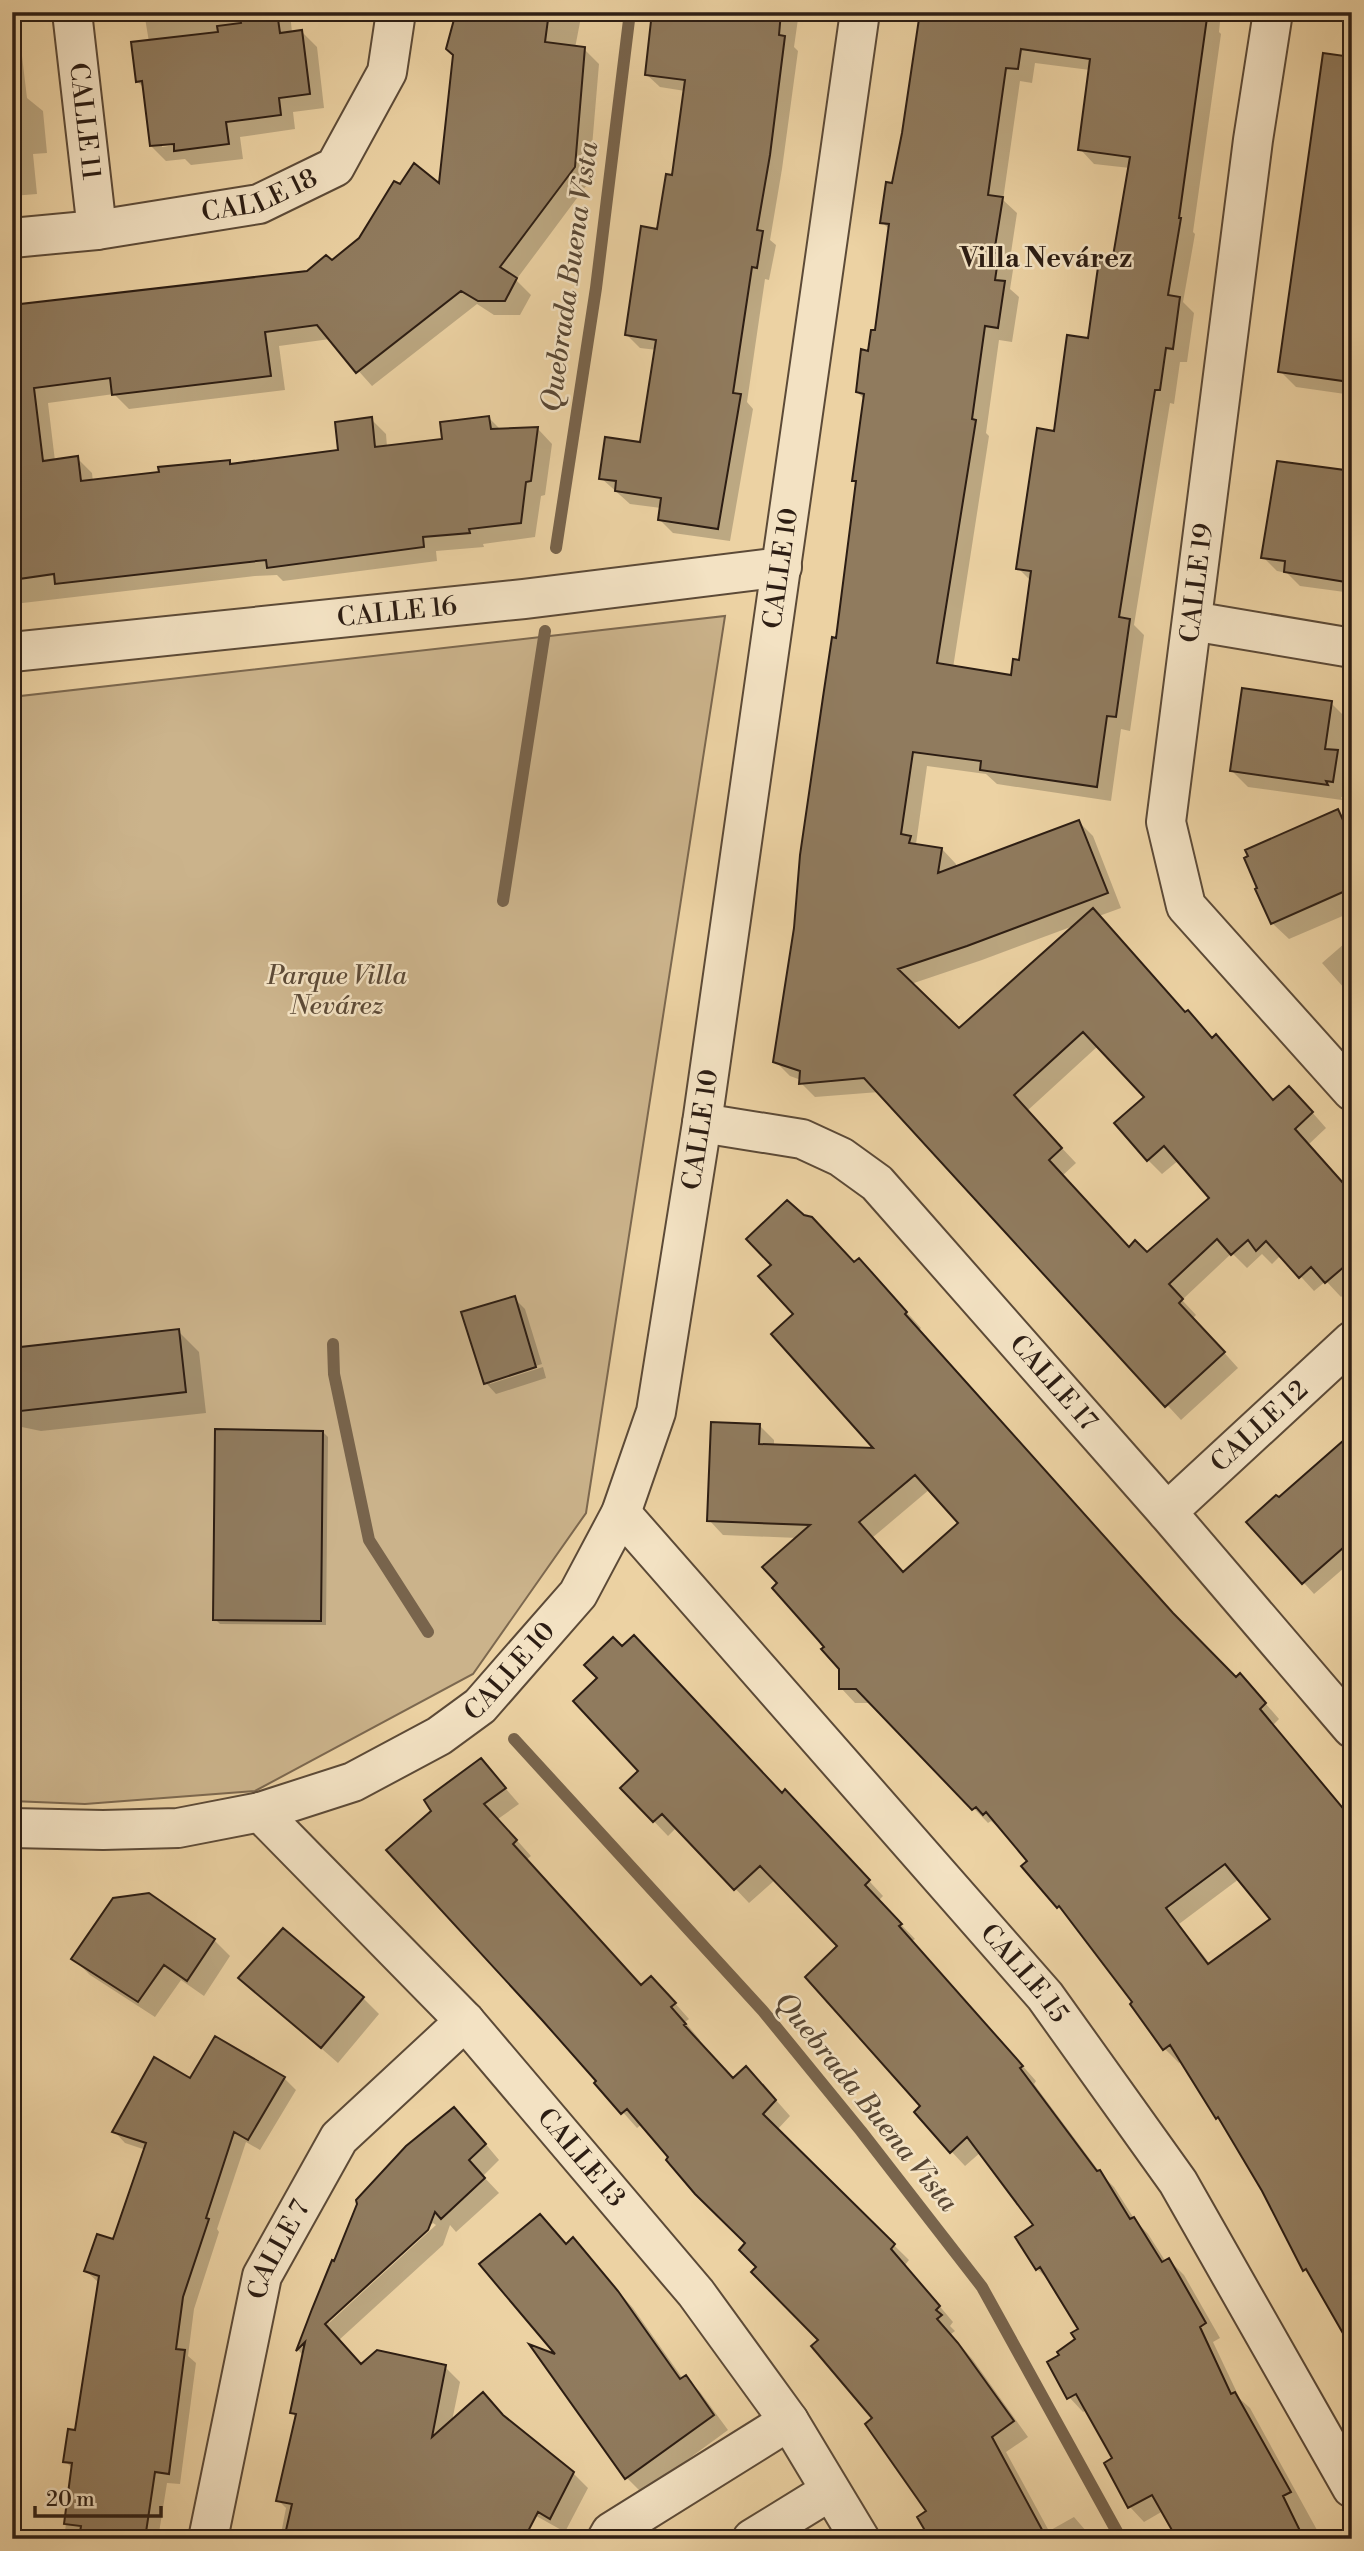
<svg xmlns="http://www.w3.org/2000/svg" width="1364" height="2551" font-family="'Libre Bodoni',serif">
  <style>
    .green { fill: #cbb38b; stroke: #7c684f; stroke-width: 2 }
    .shadow { fill: #0003; fill-rule: evenodd }
    .lines { fill: none; stroke-linecap: round; stroke-linejoin: round }
    .stream { stroke: #78644c; stroke-width: 12 }
    .building { fill: #907b5e; stroke: #2c1d13; stroke-width: 2; fill-rule: evenodd }
    .minor-casing { stroke: #5c4a37; stroke-width: 42 }
    .minor { stroke: #f3e2c3; stroke-width: 38 }
    .labels { text-anchor: middle; dominant-baseline: central; stroke-width: 5; stroke-linejoin: round; paint-order: stroke }
    .street-label { font-size: 26px; fill: #2c1d13; stroke: #f3e2c3 }
    .park-label { font-size: 26px; font-style: italic; fill: #5c4a37; stroke: #f3e2c3 }
    .neighbourhood-label { font-size: 28px; font-weight: bold; fill: #2c1d13; stroke: #f3e2c3 }
    .water-label { font-size: 28px; font-style: italic; fill: #584734; stroke: #f3e2c3 }
  </style>
  <rect width="100%" height="100%" fill="#ecd2a3"/>
  <filter id="stains"><feTurbulence type="fractalNoise" baseFrequency=".00286" numOctaves="4"/><feColorMatrix values="0 0 0 0 .2 0 0 0 0 .09 0 0 0 0 .02 0 0 0 .5 -.17"/></filter>
  <radialGradient id="worn" r=".72"><stop offset=".6" stop-color="#630" stop-opacity="0"/><stop offset="1" stop-color="#630" stop-opacity=".3"/></radialGradient>
  <!-- green -->
  <path class="green" d="M 725,616 L 586,1513 L 473,1674 L 255,1791 L 85,1804 L 12,1801 L 12,697 Z"/>
  <!-- shadow -->
  <path class="shadow" d="M 144,12 L 290,12 L 292,33 L 302,32 L 317,47 L 324,108 L 293,112 L 295,129 L 240,137 L 243,159 L 191,165 L 185,159 L 166,161 L 151,146 L 144,88 L 137,81 L 149,42 ZM 162,143 L 182,144 L 162,147 Z
    M 458,12 L 582,12 L 575,48 L 584,49 L 599,64 L 589,182 L 516,280 L 531,295 L 520,315 L 494,315 L 477,304 L 372,386 L 330,339 L 279,346 L 285,390 L 129,409 L 114,394 L 48,403 L 55,461 L 77,458 L 92,473 L 93,482 L 229,462 L 233,466 L 340,452 L 371,419 L 386,434 L 387,447 L 444,441 L 489,418 L 502,431 L 538,429 L 552,444 L 545,495 L 541,496 L 535,537 L 483,544 L 484,547 L 436,551 L 437,561 L 283,581 L 277,575 L 255,576 L 14,604 L 15,609 L 12,609 L 12,308 L 307,272 L 332,262 L 360,239 L 400,186 L 441,186 Z
    M 689,12 L 799,12 L 794,47 L 798,51 L 782,169 L 770,240 L 776,245 L 769,280 L 765,279 L 747,402 L 753,409 L 730,541 L 673,533 L 660,520 L 661,508 L 630,504 L 601,478 L 642,444 L 657,350 L 640,348 L 627,335 L 673,177 L 685,91 L 660,87 L 646,74 L 688,18 Z
    M 922,12 L 1221,12 L 1219,32 L 1221,34 L 1193,232 L 1195,234 L 1183,302 L 1194,313 L 1187,362 L 1180,362 L 1174,404 L 1170,403 L 1134,625 L 1144,635 L 1130,731 L 1121,729 L 1111,801 L 997,784 L 986,774 L 927,766 L 916,844 L 942,849 L 956,864 L 956,868 L 1079,822 L 1093,836 L 1121,908 L 1099,916 L 1186,1013 L 1213,1039 L 1216,1036 L 1231,1051 L 1275,1102 L 1304,1103 L 1326,1128 L 1308,1145 L 1352,1192 L 1352,1287 L 1341,1297 L 1326,1281 L 1314,1291 L 1281,1255 L 1272,1264 L 1262,1254 L 1247,1268 L 1232,1253 L 1182,1300 L 1196,1315 L 1193,1318 L 1238,1368 L 1181,1420 L 879,1092 L 815,1097 L 801,1083 L 801,1080 L 790,1076 L 775,1061 L 858,484 L 854,481 L 865,400 L 857,392 L 876,332 L 890,230 L 882,222 L 894,185 ZM 1035,63 L 1090,70 L 1080,149 L 1094,164 L 1130,168 L 1113,264 L 1090,340 L 1056,433 L 1018,568 L 1032,582 L 1020,662 L 1012,677 L 953,668 L 989,436 L 986,433 L 999,340 L 1012,342 L 1019,297 L 1010,289 L 1013,270 L 1009,266 L 1017,213 L 1003,200 L 1020,81 L 1032,83 ZM 1076,925 L 959,1031 L 911,984 L 982,960 ZM 1098,1046 L 1146,1097 L 1148,1160 L 1162,1174 L 1179,1160 L 1212,1198 L 1147,1254 L 1129,1249 L 1062,1176 L 1076,1163 L 1027,1111 Z
    M 12,17 L 17,50 L 22,56 L 27,98 L 43,111 L 47,153 L 33,154 L 37,194 L 12,196 Z
    M 1352,58 L 1352,395 L 1296,387 L 1280,371 Z
    M 1352,473 L 1352,593 L 1300,586 L 1287,573 L 1277,571 L 1263,557 Z
    M 1331,703 L 1347,719 L 1342,756 L 1352,766 L 1349,798 L 1341,797 L 1342,800 L 1248,787 L 1232,771 Z
    M 1338,811 L 1352,825 L 1352,912 L 1289,939 L 1272,923 Z
    M 1352,937 L 1352,997 L 1322,963 Z
    M 854,1264 L 873,1275 L 921,1328 L 919,1330 L 1187,1630 L 1236,1679 L 1254,1690 L 1279,1719 L 1273,1725 L 1313,2278 L 1305,2270 L 1264,2190 L 1182,2061 L 1179,2063 L 1165,2049 L 1135,2002 L 1071,1920 L 1024,1866 L 1030,1861 L 1001,1827 L 999,1828 L 991,1821 L 988,1823 L 872,1703 L 855,1703 L 841,1688 L 841,1669 L 779,1584 L 798,1538 L 723,1535 L 709,1520 L 759,1425 L 774,1440 L 774,1447 L 877,1450 ZM 930,1489 L 961,1523 L 904,1574 L 872,1538 ZM 1239,1879 L 1273,1919 L 1210,1964 L 1179,1924 Z
    M 514,1298 L 525,1309 L 542,1364 L 490,1380 L 490,1384 L 543,1367 L 546,1378 L 496,1394 L 486,1383 Z
    M 178,1331 L 199,1352 L 206,1413 L 41,1431 L 12,1425 L 12,1348 Z
    M 323,1432 L 328,1437 L 326,1625 L 220,1624 L 215,1619 Z
    M 1352,1436 L 1352,1561 L 1314,1594 L 1249,1522 L 1279,1500 Z
    M 481,1760 L 519,1804 L 498,1819 L 531,1856 L 526,1860 L 641,1987 L 666,1993 L 689,2019 L 685,2022 L 700,2040 L 698,2041 L 733,2080 L 761,2083 L 790,2116 L 777,2130 L 909,2260 L 905,2265 L 953,2322 L 950,2326 L 955,2331 L 951,2334 L 973,2360 L 1028,2437 L 1006,2452 L 1049,2531 L 1074,2517 L 1093,2539 L 932,2539 L 929,2512 L 875,2418 L 748,2243 L 642,2124 L 637,2128 L 597,2083 L 598,2081 L 433,1811 Z
    M 622,1788 L 782,1795 L 800,1806 L 883,1896 L 878,1901 L 915,1939 L 912,1941 L 1036,2081 L 1034,2084 L 1101,2174 L 1114,2187 L 1135,2220 L 1148,2234 L 1166,2262 L 1169,2260 L 1184,2275 L 1220,2338 L 1213,2342 L 1240,2399 L 1250,2408 L 1322,2539 L 1179,2539 L 1163,2511 L 1144,2522 L 1130,2507 L 1106,2464 L 1115,2459 L 1087,2410 L 1083,2412 L 1069,2397 L 1081,2329 L 1053,2284 L 1037,2269 L 1035,2226 L 981,2152 L 965,2166 L 951,2151 L 923,2106 L 840,1946 L 776,1879 L 749,1903 L 677,1827 L 668,1836 Z
    M 214,1940 L 230,1956 L 204,1996 L 181,1980 L 155,2017 L 90,1975 L 74,1959 Z
    M 241,1978 L 363,1998 L 379,2014 L 338,2063 Z
    M 284,2078 L 296,2090 L 260,2150 L 246,2142 L 217,2229 L 219,2232 L 194,2309 L 188,2356 L 196,2363 L 180,2484 L 167,2483 L 158,2539 L 64,2539 L 73,2469 L 65,2461 L 77,2432 L 99,2283 L 86,2271 L 115,2242 L 146,2150 L 125,2143 L 114,2131 L 191,2081 Z
    M 469,2124 L 499,2160 L 483,2176 L 499,2193 L 456,2232 L 450,2225 L 443,2245 L 339,2340 L 362,2366 L 445,2367 L 460,2382 L 452,2421 L 509,2422 L 573,2473 L 588,2488 L 565,2532 L 475,2482 L 356,2539 L 280,2539 L 286,2508 L 278,2500 L 297,2417 L 292,2413 L 304,2356 L 298,2350 L 333,2262 ZM 433,2223 L 436,2225 L 329,2323 L 329,2318 Z
    M 573,2240 L 633,2308 L 683,2379 L 685,2377 L 700,2392 L 728,2430 L 642,2493 L 627,2478 L 534,2348 L 561,2358 L 567,2245 Z"/>
  <g class="lines">
    <!-- stream -->
    <path class="stream" d="M 556,548 L 596,288 L 630,12
      M 503,901 L 545,631
      M 333,1344 L 334,1374 L 369,1540 L 428,1632
      M 514,1739 L 763,2011 L 861,2131 L 982,2287 L 1121,2539"/>
  </g>
  <!-- building -->
  <path class="building" d="M 239,12 L 277,12 L 280,33 L 302,30 L 310,94 L 279,98 L 281,115 L 226,122 L 229,144 L 174,151 L 174,144 L 150,146 L 142,81 L 136,82 L 131,42 L 218,32 L 217,26 L 241,23 Z
    M 456,12 L 549,12 L 545,42 L 585,47 L 575,167 L 500,267 L 517,278 L 505,301 L 478,301 L 461,291 L 356,373 L 317,325 L 265,332 L 271,376 L 112,395 L 110,378 L 34,388 L 43,461 L 78,456 L 81,481 L 159,472 L 158,467 L 230,460 L 230,464 L 338,450 L 335,422 L 372,417 L 375,447 L 442,439 L 440,422 L 489,416 L 491,429 L 538,427 L 531,481 L 526,482 L 521,523 L 469,529 L 470,533 L 423,537 L 424,547 L 267,568 L 266,560 L 55,584 L 54,574 L 12,580 L 12,305 L 307,271 L 326,255 L 332,260 L 359,238 L 394,181 L 400,184 L 414,163 L 439,183 L 453,55 L 446,49 Z
    M 652,12 L 707,19 L 708,12 L 781,12 L 779,35 L 785,36 L 770,155 L 757,230 L 763,231 L 757,268 L 752,267 L 733,393 L 741,394 L 718,529 L 658,520 L 661,498 L 615,491 L 616,481 L 599,479 L 605,437 L 640,442 L 656,340 L 625,335 L 641,226 L 657,229 L 666,174 L 672,175 L 685,80 L 645,75 Z
    M 920,12 L 1199,12 L 1198,17 L 1207,18 L 1179,218 L 1181,218 L 1168,295 L 1180,297 L 1173,349 L 1166,348 L 1160,390 L 1155,390 L 1119,617 L 1130,619 L 1116,717 L 1107,716 L 1097,787 L 980,770 L 981,761 L 913,752 L 901,834 L 911,836 L 909,843 L 942,848 L 938,873 L 1079,820 L 1108,893 L 967,946 L 898,969 L 959,1028 L 1093,908 L 1185,1012 L 1188,1010 L 1212,1038 L 1216,1034 L 1273,1100 L 1289,1086 L 1313,1112 L 1295,1129 L 1352,1193 L 1352,1260 L 1325,1283 L 1311,1267 L 1299,1278 L 1266,1241 L 1256,1251 L 1248,1240 L 1231,1255 L 1217,1239 L 1169,1284 L 1183,1299 L 1179,1303 L 1225,1352 L 1165,1407 L 864,1078 L 799,1084 L 800,1071 L 773,1062 L 794,928 L 800,855 L 823,697 L 832,637 L 836,638 L 856,481 L 852,481 L 864,394 L 856,392 L 861,349 L 868,351 L 871,330 L 875,330 L 889,224 L 880,223 L 886,182 L 892,183 L 902,133 ZM 1021,49 L 1090,59 L 1078,150 L 1130,157 L 1112,262 L 1099,260 L 1088,338 L 1067,335 L 1054,431 L 1037,428 L 1016,569 L 1031,571 L 1019,660 L 1013,659 L 1011,675 L 937,663 L 976,420 L 972,419 L 985,326 L 998,328 L 1005,281 L 995,280 L 999,253 L 994,253 L 1003,197 L 988,195 L 1006,68 L 1018,69 ZM 1083,1032 L 1144,1097 L 1114,1123 L 1147,1161 L 1164,1146 L 1209,1198 L 1147,1252 L 1135,1240 L 1129,1247 L 1049,1160 L 1062,1148 L 1014,1095 Z
    M 1323,53 L 1352,57 L 1352,322 L 1343,381 L 1278,372 Z
    M 1277,461 L 1352,471 L 1352,583 L 1284,572 L 1285,561 L 1261,558 Z
    M 1242,688 L 1332,701 L 1325,749 L 1338,750 L 1333,782 L 1326,781 L 1328,785 L 1230,771 Z
    M 1338,809 L 1352,840 L 1352,888 L 1271,924 L 1255,889 L 1257,888 L 1244,858 L 1248,856 L 1245,850 Z
    M 787,1200 L 804,1215 L 812,1217 L 854,1262 L 859,1258 L 907,1312 L 905,1314 L 1173,1613 L 1236,1677 L 1240,1673 L 1266,1703 L 1260,1709 L 1352,1819 L 1352,2349 L 1306,2269 L 1303,2271 L 1262,2191 L 1218,2117 L 1216,2119 L 1170,2045 L 1163,2050 L 1130,2004 L 1132,2002 L 1059,1906 L 1057,1908 L 1021,1866 L 1027,1861 L 986,1812 L 983,1815 L 976,1807 L 972,1810 L 856,1689 L 839,1689 L 839,1669 L 821,1649 L 824,1647 L 819,1641 L 772,1588 L 777,1583 L 762,1567 L 810,1525 L 707,1521 L 711,1422 L 760,1424 L 759,1444 L 873,1448 L 771,1334 L 793,1314 L 758,1276 L 771,1265 L 746,1239 ZM 915,1475 L 958,1523 L 903,1572 L 859,1522 ZM 1225,1864 L 1270,1919 L 1208,1964 L 1166,1908 Z
    M 515,1296 L 536,1367 L 484,1384 L 461,1312 Z
    M 179,1329 L 186,1392 L 12,1412 L 12,1348 Z
    M 215,1429 L 323,1431 L 321,1621 L 213,1620 Z
    M 1352,1433 L 1352,1540 L 1302,1584 L 1246,1522 L 1276,1495 L 1279,1497 Z
    M 634,1635 L 782,1793 L 785,1789 L 870,1880 L 865,1885 L 902,1924 L 899,1926 L 1023,2066 L 1020,2068 L 1097,2171 L 1100,2170 L 1130,2219 L 1134,2217 L 1162,2262 L 1169,2258 L 1206,2323 L 1200,2327 L 1231,2394 L 1235,2392 L 1291,2492 L 1283,2496 L 1304,2539 L 1177,2539 L 1152,2495 L 1128,2508 L 1104,2463 L 1112,2458 L 1076,2394 L 1067,2399 L 1047,2362 L 1059,2355 L 1057,2352 L 1075,2339 L 1071,2333 L 1078,2329 L 1040,2267 L 1036,2270 L 1015,2237 L 1033,2225 L 967,2137 L 950,2153 L 914,2112 L 920,2106 L 805,1977 L 837,1946 L 760,1866 L 734,1890 L 662,1814 L 653,1822 L 620,1788 L 638,1771 L 573,1701 L 597,1678 L 584,1665 L 613,1637 L 622,1646 Z
    M 481,1758 L 506,1788 L 484,1804 L 517,1840 L 513,1844 L 641,1985 L 651,1976 L 676,2003 L 671,2007 L 686,2024 L 684,2025 L 733,2078 L 746,2066 L 776,2100 L 763,2114 L 895,2244 L 891,2249 L 940,2306 L 936,2310 L 942,2315 L 937,2319 L 958,2343 L 1014,2421 L 992,2437 L 1047,2539 L 930,2539 L 917,2517 L 926,2511 L 865,2424 L 872,2418 L 811,2346 L 818,2340 L 751,2272 L 756,2267 L 739,2250 L 745,2243 L 695,2194 L 666,2160 L 668,2157 L 627,2109 L 621,2114 L 594,2083 L 596,2081 L 542,2020 L 386,1850 L 431,1811 L 424,1800 Z
    M 149,1893 L 215,1939 L 187,1981 L 164,1965 L 138,2002 L 71,1959 L 113,1898 Z
    M 283,1928 L 364,1997 L 321,2048 L 238,1978 Z
    M 215,2036 L 285,2077 L 248,2140 L 234,2132 L 206,2218 L 209,2219 L 183,2297 L 176,2349 L 185,2350 L 169,2474 L 155,2472 L 145,2539 L 79,2539 L 81,2526 L 64,2524 L 72,2463 L 63,2462 L 68,2429 L 75,2430 L 99,2276 L 84,2271 L 97,2234 L 113,2239 L 146,2143 L 112,2132 L 154,2057 L 190,2078 Z
    M 454,2107 L 486,2144 L 469,2160 L 485,2178 L 441,2219 L 435,2212 L 428,2230 L 325,2324 L 361,2364 L 377,2350 L 446,2365 L 432,2437 L 483,2392 L 503,2415 L 574,2472 L 550,2519 L 538,2512 L 524,2539 L 284,2539 L 292,2504 L 276,2501 L 296,2414 L 290,2413 L 305,2342 L 296,2351 L 312,2309 L 332,2260 L 334,2261 L 357,2204 L 356,2200 L 406,2146 Z
    M 540,2214 L 566,2244 L 573,2237 L 618,2291 L 680,2379 L 686,2375 L 714,2415 L 625,2479 L 529,2344 L 555,2354 L 479,2264 Z"/>
  <g class="lines">
    <defs>
      <g id="minor">
        <path id="s1" d="M 72,12 L 97,230"/>
        <path d="M 1273,12 L 1253,140 L 1166,822 L 1186,906 L 1352,1091"/>
        <path id="s2" d="M 12,238 L 97,230 L 259,204 L 335,167 L 387,72 L 396,12"/>
        <path d="M 1192,621 L 1352,648"/>
        <path id="s3" d="M 12,652 L 524,599 L 782,567"/>
        <path id="s4" d="M 702,1123 L 802,1139 L 841,1157 L 877,1183 L 1167,1512 L 1352,1728"/>
        <path id="s5" d="M 1167,1512 L 1352,1341"/>
        <path id="s6" d="M 621,1513 L 1045,1996 L 1178,2182 L 1352,2488"/>
        <path id="s7" d="M 260,1812 L 465,2021 L 696,2293 L 789,2421 L 860,2539"/>
        <path id="s8" d="M 12,1828 L 103,1830 L 178,1828 L 260,1812 L 353,1782 L 439,1736 L 480,1706 L 578,1594 L 621,1513 L 656,1412 L 702,1123 L 860,12"/>
        <path id="s9" d="M 208,2539 L 262,2276 L 339,2138 L 465,2021"/>
        <path d="M 607,2539 L 611,2532 L 789,2421"/>
        <path d="M 752,2539 L 830,2491"/>
      </g>
    </defs>
    <!-- minor casing -->
    <use href="#minor" class="minor-casing"/>
    <!-- minor -->
    <use href="#minor" class="minor"/>
  </g>
  <g class="labels">
    <!-- street labels -->
    <g class="street-label">
      <text stroke="none"><textPath href="#s1" startOffset="110">CALLE 11</textPath></text>
      <text stroke="none"><textPath href="#s2" startOffset="252">CALLE 18</textPath></text>
      <text stroke="none"><textPath href="#s8" startOffset="1696">CALLE 10</textPath></text>
      <text transform="translate(1197 583) rotate(-83)">CALLE 19</text>
      <text stroke="none"><textPath href="#s3" startOffset="387">CALLE 16</textPath></text>
      <text stroke="none"><textPath href="#s8" startOffset="1129">CALLE 10</textPath></text>
      <text stroke="none"><textPath href="#s4" startOffset="455">CALLE 17</textPath></text>
      <text stroke="none"><textPath href="#s5" startOffset="126">CALLE 12</textPath></text>
      <text stroke="none"><textPath href="#s8" startOffset="541">CALLE 10</textPath></text>
      <text stroke="none"><textPath href="#s6" startOffset="612">CALLE 15</textPath></text>
      <text stroke="none"><textPath href="#s7" startOffset="472">CALLE 13</textPath></text>
      <text stroke="none"><textPath href="#s9" startOffset="299">CALLE 7</textPath></text>
    </g>
    <!-- park labels -->
    <g class="park-label">
      <text x="337" y="976">Parque Villa<tspan x="337" dy="30">Nevárez</tspan></text>
    </g>
    <!-- neighbourhood labels -->
    <g class="neighbourhood-label">
      <text x="1046" y="258">Villa Nevárez</text>
    </g>
    <!-- water labels -->
    <g class="water-label">
      <text transform="translate(570 277) rotate(-82)">Quebrada Buena Vista</text>
      <text transform="translate(866 2102) rotate(51)">Quebrada Buena Vista</text>
    </g>
  </g>
  <!-- margin -->
  <rect width="1364" height="2551" fill="none" stroke="#ecd2a3" stroke-width="42"/>
  <rect x="14" y="14" width="1336" height="2523" fill="none" stroke="#2c1d13" stroke-width="3.5"/>
  <rect x="21" y="21" width="1322" height="2509" fill="none" stroke="#2c1d13" stroke-width="2"/>
  <!-- scale -->
  <path d="M35 2506v10h126v-10" fill="none" stroke="#2c1d13" stroke-width="3.5"/>
  <text x="46" y="2506" font-size="21" fill="#2c1d13" stroke="#f3e2c3" stroke-width="5" paint-order="stroke">20 m</text>
  <rect width="100%" height="100%" filter="url(#stains)"/>
  <rect width="100%" height="100%" fill="url(#worn)"/>
</svg>
